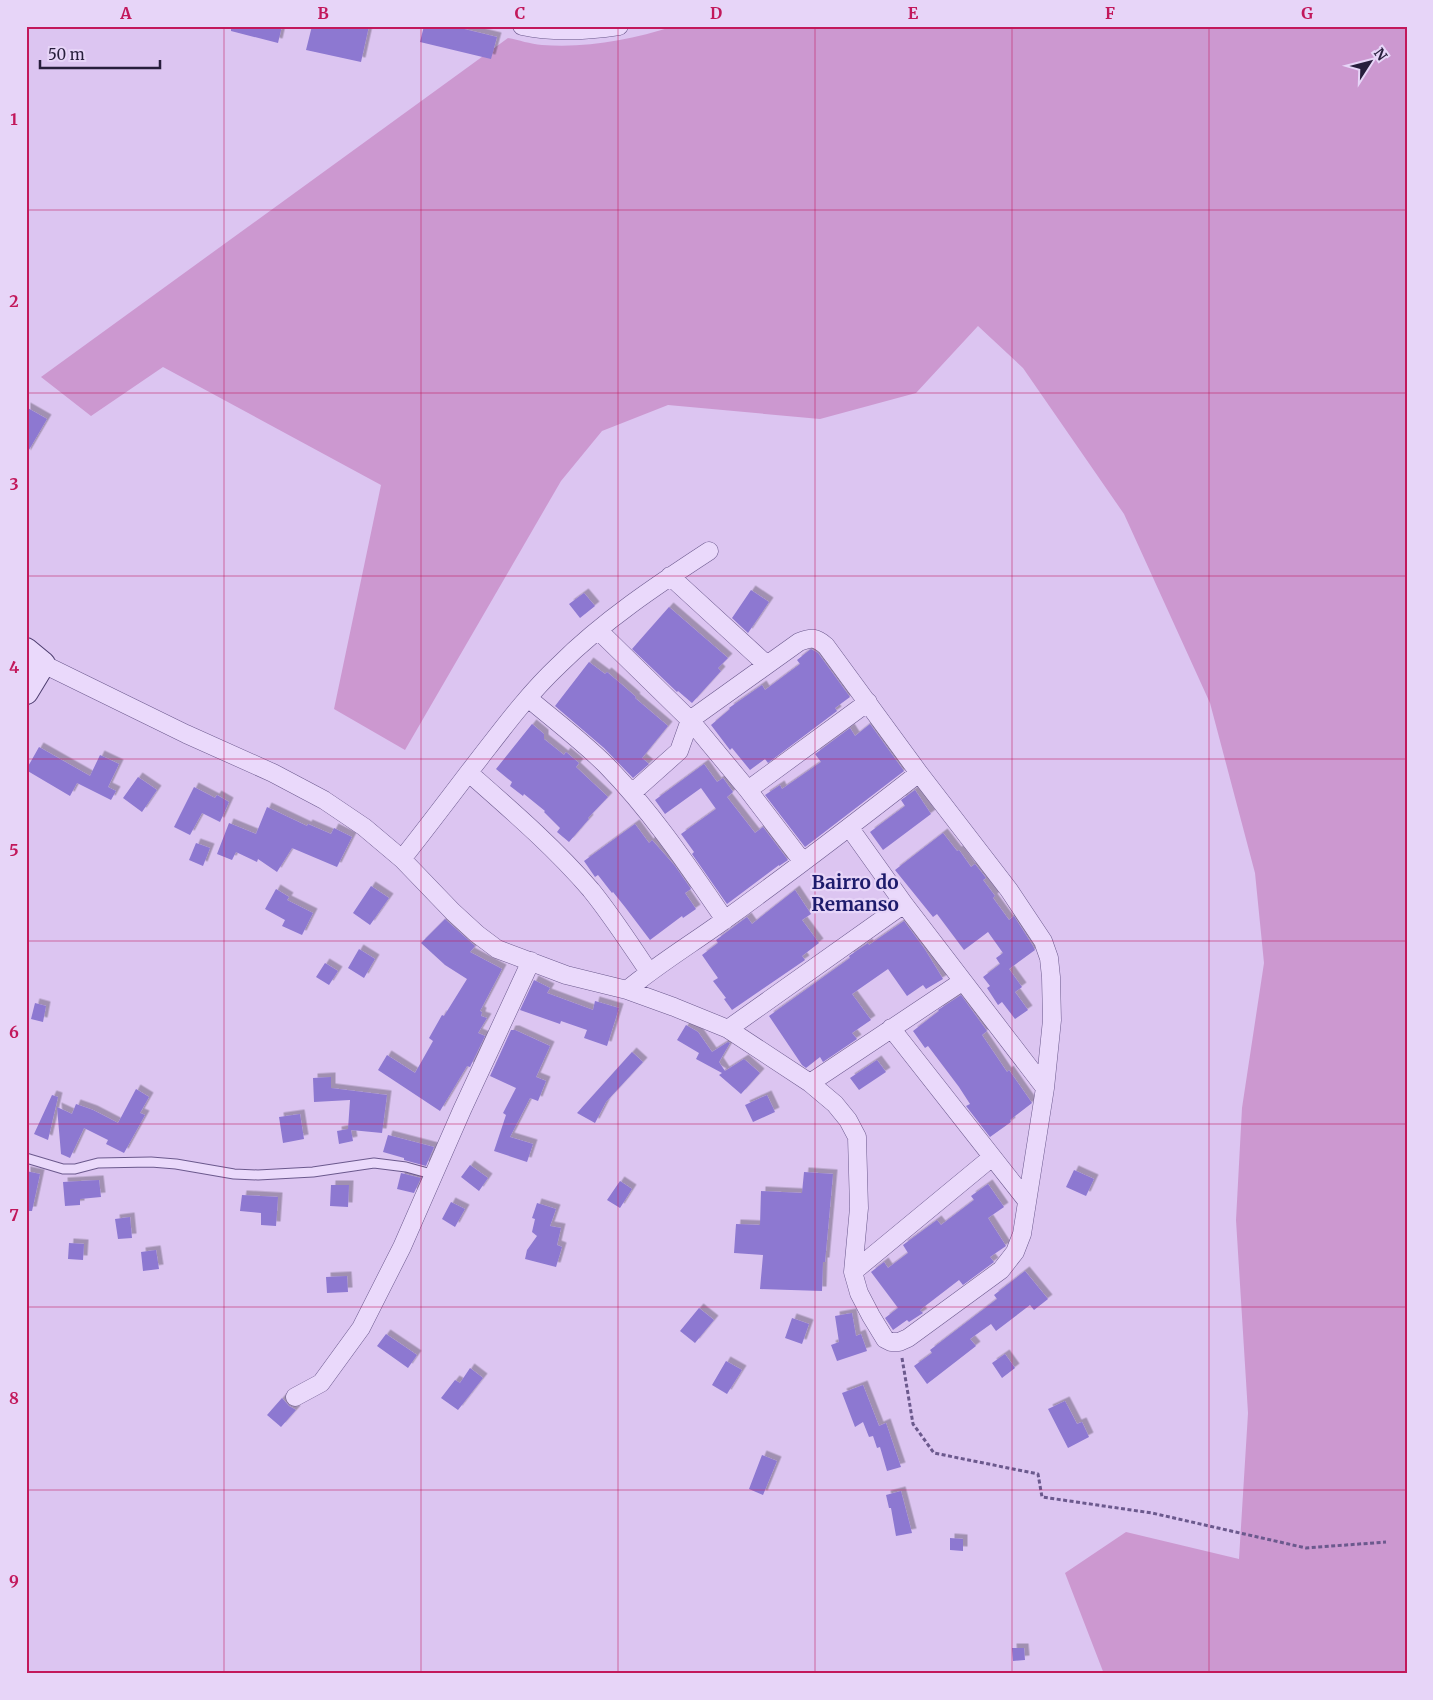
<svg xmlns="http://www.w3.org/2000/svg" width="1433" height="1700" font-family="Merriweather,serif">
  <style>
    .green { fill: #cc98d0 }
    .building { fill: #8d78d1; filter: url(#shadow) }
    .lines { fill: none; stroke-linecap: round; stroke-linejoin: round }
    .lane-casing { stroke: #6b598d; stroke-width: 11 }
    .street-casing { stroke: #6b598d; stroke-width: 19 }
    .secondary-casing { stroke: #4d3d6f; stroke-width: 26 }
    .path { stroke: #6b598d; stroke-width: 3; stroke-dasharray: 4 2.5; stroke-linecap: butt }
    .lane { stroke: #ead9fb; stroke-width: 9 }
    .street { stroke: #ead9fb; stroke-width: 18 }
    .secondary { stroke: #ead9fb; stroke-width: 24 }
    .grid { fill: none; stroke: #c2185b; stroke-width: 1; stroke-opacity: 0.55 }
    .labels { text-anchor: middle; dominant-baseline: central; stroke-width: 4.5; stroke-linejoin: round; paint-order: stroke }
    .neighbourhood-label { font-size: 19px; font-weight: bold; fill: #1d1b6c; stroke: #e7d5f8 }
    .neatline { fill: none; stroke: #c2185b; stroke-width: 2 }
    .grid-label { font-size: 16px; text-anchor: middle; font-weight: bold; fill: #c2185b }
  </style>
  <defs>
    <filter id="shadow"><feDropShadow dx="4.5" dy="-4.5" stdDeviation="0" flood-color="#0004"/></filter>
  </defs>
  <rect width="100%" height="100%" fill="#dcc5f1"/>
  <!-- green -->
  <path class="green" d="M 675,26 L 1407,26 L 1407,1674 L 1104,1674 L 1065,1573 L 1126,1532 L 1239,1559 L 1248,1413 L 1236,1220 L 1242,1108 L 1264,963 L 1255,873 L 1210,703 L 1124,514 L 1023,368 L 978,326 L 916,393 L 820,419 L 668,405 L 602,431 L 561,481 L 405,750 L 334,709 L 381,485 L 163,367 L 91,416 L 41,377 L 508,38 C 519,40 530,44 542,45 C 590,48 629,40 675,26 Z"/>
  <!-- building -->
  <path class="building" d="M 231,26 L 282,26 L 278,43 L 231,31 Z
    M 312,26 L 369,26 L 361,62 L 306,50 Z
    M 424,26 L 452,26 L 497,37 L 491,59 L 420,42 Z
    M 26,407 L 47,419 L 26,455 Z
    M 751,590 L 769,602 L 748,633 L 732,618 Z
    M 584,593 L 595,606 L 580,618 L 569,604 Z
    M 669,607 L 728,658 L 718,668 L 721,671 L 692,703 L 678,691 L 677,692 L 632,649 Z
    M 811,649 L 818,653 L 850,697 L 835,708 L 837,711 L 768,763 L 765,759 L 750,770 L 732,748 L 730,750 L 711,725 L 730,709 L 729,708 L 762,685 L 765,690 L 800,664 L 797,660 Z
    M 589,662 L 605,674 L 607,672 L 620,683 L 636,697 L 635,698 L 668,726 L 642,758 L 649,764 L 633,778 L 604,748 L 555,706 Z
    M 532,724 L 544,734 L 544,739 L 564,755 L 566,752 L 579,763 L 576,767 L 608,797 L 588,818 L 589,819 L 569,842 L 557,832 L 560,828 L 544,812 L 545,811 L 524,794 L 523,796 L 510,786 L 512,782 L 496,769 Z
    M 870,724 L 904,771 L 805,847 L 765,795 L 780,785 L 782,789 L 821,762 L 815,754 L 850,728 L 855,736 Z
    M 39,747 L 90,776 L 100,755 L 119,764 L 108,787 L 116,791 L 111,800 L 77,783 L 70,796 L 26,770 Z
    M 704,764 L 717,782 L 723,778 L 733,792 L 727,797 L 755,833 L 763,827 L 788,860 L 779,866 L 779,865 L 727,904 L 692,854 L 694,852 L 681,834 L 716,809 L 701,788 L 665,814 L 655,800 Z
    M 138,777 L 157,790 L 142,812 L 123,798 Z
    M 194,787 L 215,798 L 217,795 L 229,802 L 220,822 L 202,813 L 190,835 L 174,827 Z
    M 915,790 L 931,814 L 883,850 L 870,832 L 905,806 L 901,800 Z
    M 267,807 L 307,826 L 308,824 L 331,834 L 334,828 L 352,837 L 337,867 L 292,848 L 277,872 L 258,859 L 257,862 L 236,852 L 232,860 L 217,854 L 229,823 L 256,834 Z
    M 635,824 L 649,843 L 652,840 L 675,866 L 691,889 L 685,893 L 696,909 L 683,918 L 682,916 L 650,940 L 625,907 L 613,892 L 612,893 L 598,875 L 595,877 L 584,861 Z
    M 943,833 L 957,851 L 959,850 L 971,867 L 975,864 L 986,878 L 983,880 L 995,896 L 993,898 L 1009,920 L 1014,916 L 1033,946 L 1035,950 L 1009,969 L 1022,987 L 1015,992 L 1028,1010 L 1015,1019 L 1002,1002 L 998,1005 L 987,988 L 990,986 L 983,977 L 1000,964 L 996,958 L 1003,953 L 988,932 L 964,950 L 937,914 L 933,917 L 895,870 Z
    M 196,843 L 210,848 L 203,866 L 189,860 Z
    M 371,886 L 389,898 L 370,925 L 353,913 Z
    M 276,889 L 289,897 L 287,900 L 313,913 L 302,935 L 282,926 L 285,920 L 265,909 Z
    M 795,890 L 811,914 L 802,920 L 819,943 L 802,956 L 805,960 L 732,1010 L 724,999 L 726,998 L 713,981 L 718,978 L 702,955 L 718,943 L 716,940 L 747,917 L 752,924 Z
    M 445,919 L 475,946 L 470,952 L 502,969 L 480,1011 L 482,1012 L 481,1016 L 487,1018 L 478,1033 L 485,1036 L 470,1067 L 467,1066 L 440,1111 L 378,1070 L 387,1055 L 415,1073 L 433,1041 L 429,1038 L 442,1015 L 444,1016 L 467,979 L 445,965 L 421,943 Z
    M 904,921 L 924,948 L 943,979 L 926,989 L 923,985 L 907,996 L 888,969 L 852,994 L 871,1020 L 852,1033 L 857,1039 L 823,1062 L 820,1057 L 806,1068 L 802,1065 L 769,1016 L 850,958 L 849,956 L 868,943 L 869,945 Z
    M 359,949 L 375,959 L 364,978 L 348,968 Z
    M 325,963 L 338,971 L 329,985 L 316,977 Z
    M 534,980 L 550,988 L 547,993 L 593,1010 L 595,1001 L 619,1008 L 607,1046 L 584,1038 L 587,1030 L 561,1021 L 560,1024 L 520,1010 Z
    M 961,995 L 987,1031 L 982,1035 L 1007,1072 L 1009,1070 L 1032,1103 L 1010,1120 L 1011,1122 L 990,1137 L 966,1106 L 970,1104 L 959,1087 L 928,1046 L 925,1048 L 913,1031 L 939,1011 L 938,1010 Z
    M 35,1003 L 46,1006 L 43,1022 L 31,1019 Z
    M 686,1025 L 698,1032 L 712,1052 L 728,1042 L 730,1043 L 719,1062 L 725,1071 L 744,1059 L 760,1073 L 741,1094 L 719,1075 L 722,1073 L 696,1059 L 699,1053 L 677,1040 Z
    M 511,1030 L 515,1030 L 550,1046 L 536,1077 L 546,1081 L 538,1101 L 530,1098 L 510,1137 L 533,1144 L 527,1162 L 494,1151 L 506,1115 L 503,1113 L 516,1088 L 490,1076 Z
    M 632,1052 L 643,1062 L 606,1102 L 595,1123 L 577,1113 Z
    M 877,1060 L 886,1072 L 859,1090 L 850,1078 Z
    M 331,1077 L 331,1088 L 387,1095 L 382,1133 L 351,1130 L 353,1141 L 339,1144 L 337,1131 L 348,1129 L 350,1100 L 314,1102 L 313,1078 Z
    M 136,1089 L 149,1097 L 140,1113 L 145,1115 L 124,1153 L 106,1144 L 108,1140 L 84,1128 L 70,1158 L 61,1154 L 57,1107 L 72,1114 L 76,1104 L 93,1110 L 118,1123 Z
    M 52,1095 L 58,1097 L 48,1140 L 34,1134 Z
    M 767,1095 L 775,1112 L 753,1122 L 745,1105 Z
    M 300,1114 L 304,1139 L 283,1143 L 279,1117 Z
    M 388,1135 L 434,1147 L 426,1166 L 404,1160 L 404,1158 L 383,1152 Z
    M 470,1165 L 488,1178 L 479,1191 L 461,1177 Z
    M 1074,1170 L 1094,1179 L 1086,1196 L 1066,1187 Z
    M 26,1171 L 40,1174 L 32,1211 L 26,1211 Z
    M 804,1172 L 833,1174 L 825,1262 L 823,1262 L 822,1291 L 760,1289 L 763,1255 L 734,1253 L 736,1224 L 760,1225 L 761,1191 L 802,1193 Z
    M 401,1173 L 421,1178 L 414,1193 L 397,1189 Z
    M 99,1180 L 101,1197 L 80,1199 L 80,1205 L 65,1206 L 63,1182 Z
    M 620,1181 L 632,1189 L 620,1208 L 607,1200 Z
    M 988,1184 L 1004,1207 L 988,1218 L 1006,1246 L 990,1257 L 994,1262 L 963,1285 L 959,1280 L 920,1310 L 923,1313 L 909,1322 L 907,1320 L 893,1330 L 885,1318 L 898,1308 L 871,1272 L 884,1262 L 888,1268 L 908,1253 L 903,1245 L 937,1220 L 941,1225 L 974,1200 L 971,1196 Z
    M 331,1185 L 349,1185 L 348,1207 L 330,1206 Z
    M 242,1195 L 278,1197 L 276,1226 L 261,1225 L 261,1213 L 240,1211 Z
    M 451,1202 L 465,1209 L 455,1227 L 442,1219 Z
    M 537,1203 L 556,1209 L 550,1226 L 561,1228 L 557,1245 L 562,1247 L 556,1267 L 525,1259 L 527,1250 L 537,1236 L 532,1232 L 535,1219 L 532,1218 Z
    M 130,1217 L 132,1238 L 118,1239 L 115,1219 Z
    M 69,1243 L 84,1244 L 83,1260 L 68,1259 Z
    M 156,1250 L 159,1269 L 143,1271 L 141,1252 Z
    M 1025,1271 L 1048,1299 L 1034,1310 L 1030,1305 L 996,1331 L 991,1324 L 970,1339 L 976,1346 L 927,1384 L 914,1366 L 932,1353 L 930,1350 L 997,1299 L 994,1295 Z
    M 347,1276 L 348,1292 L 327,1293 L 326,1277 Z
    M 699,1308 L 714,1320 L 695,1343 L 680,1331 Z
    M 852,1313 L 856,1336 L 861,1334 L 867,1351 L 837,1361 L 831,1345 L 839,1342 L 835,1316 Z
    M 792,1318 L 809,1324 L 802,1344 L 785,1338 Z
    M 386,1334 L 417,1355 L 408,1368 L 377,1346 Z
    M 1005,1354 L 1015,1368 L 1002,1378 L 992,1363 Z
    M 726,1361 L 742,1370 L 727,1394 L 712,1385 Z
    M 470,1368 L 483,1378 L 458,1410 L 441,1398 L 455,1380 L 460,1383 Z
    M 863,1385 L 879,1426 L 886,1423 L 901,1467 L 887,1471 L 880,1447 L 877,1448 L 873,1436 L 869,1437 L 863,1422 L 855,1427 L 842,1393 Z
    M 282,1398 L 289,1406 L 296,1410 L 281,1427 L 267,1415 Z
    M 1065,1401 L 1077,1424 L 1082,1422 L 1089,1437 L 1068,1448 L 1048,1409 Z
    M 762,1455 L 777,1461 L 763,1495 L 749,1489 Z
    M 901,1491 L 912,1533 L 896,1536 L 891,1508 L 889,1508 L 886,1495 Z
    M 950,1538 L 963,1539 L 963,1551 L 950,1550 Z
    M 1012,1648 L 1024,1648 L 1025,1660 L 1013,1661 Z"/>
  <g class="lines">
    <defs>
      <path id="lane" d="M 26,1158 L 63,1169 L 75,1169 L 98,1163 L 151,1162 L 176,1164 L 234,1174 L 258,1175 L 313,1172 L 374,1163 L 406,1167 L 435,1175"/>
      <path id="street" d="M 522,26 C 554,33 586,31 619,26
        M 670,576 L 767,665
        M 598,630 L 690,720 L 748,790 L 803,862
        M 43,664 L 186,734 L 273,773 L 324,800 L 364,827 L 402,859 L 453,912 L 477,934 L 497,949 L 566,975 L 627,990 L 674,1007 L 728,1029 L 810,1083 L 835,1104 L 848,1120 L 857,1137 L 859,1208 L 853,1272 L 859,1293 L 871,1316 L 885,1339 L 891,1342 L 899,1342 L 908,1338 L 1001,1270 L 1015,1252 L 1022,1234 L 1045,1088 L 1052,1020 L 1051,977 L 1049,958 L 1043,941 L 1009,890 L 919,773 L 826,646 C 816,637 811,637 799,642 L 690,720 L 679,751 L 632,793
        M 528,698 C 554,720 582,741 606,765 C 652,812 688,866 725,920
        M 469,773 C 511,810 554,847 591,890 C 612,916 630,944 649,972
        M 748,790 L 868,702
        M 849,827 L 904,904 L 1045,1088
        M 402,859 C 425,830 447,801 469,772 C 498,735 525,697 559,665 C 603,621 657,585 709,551
        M 627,990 C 658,964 693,943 726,919 C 791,872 855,823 919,773
        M 891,1028 L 1027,1201
        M 728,1029 L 904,904
        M 810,1083 L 963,981
        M 853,1272 L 991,1158
        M 295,1397 L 321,1383 L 361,1328 L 402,1247 L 462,1110 L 531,961"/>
      <path id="secondary" d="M 26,650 L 43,664 L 26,692"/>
    </defs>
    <!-- lane casing -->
    <use href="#lane" class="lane-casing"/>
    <!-- street casing -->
    <use href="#street" class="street-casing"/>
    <!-- secondary casing -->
    <use href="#secondary" class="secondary-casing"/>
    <!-- path -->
    <path class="path" d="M 902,1358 L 913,1424 L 934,1453 L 1038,1474 L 1042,1497 L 1152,1513 L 1306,1548 L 1386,1542"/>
    <!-- lane -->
    <use href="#lane" class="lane"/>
    <!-- street -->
    <use href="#street" class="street"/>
    <!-- secondary -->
    <use href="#secondary" class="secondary"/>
  </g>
  <!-- grid -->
  <path class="grid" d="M 224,26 L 224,1674M 421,26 L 421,1674M 618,26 L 618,1674M 815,26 L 815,1674M 1012,26 L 1012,1674M 1209,26 L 1209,1674M 26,210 L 1407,210M 26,393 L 1407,393M 26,576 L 1407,576M 26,759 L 1407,759M 26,941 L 1407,941M 26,1124 L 1407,1124M 26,1307 L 1407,1307M 26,1490 L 1407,1490"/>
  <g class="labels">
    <!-- neighbourhood labels -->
    <g class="neighbourhood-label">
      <text x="855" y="882">Bairro do<tspan x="855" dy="22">Remanso</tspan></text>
    </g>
  </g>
  <!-- border -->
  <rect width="1433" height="1700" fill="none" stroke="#e7d5f8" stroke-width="55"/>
  <!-- north arrow -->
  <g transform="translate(1370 62) rotate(54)" stroke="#e7d5f8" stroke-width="4" paint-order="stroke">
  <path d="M0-4L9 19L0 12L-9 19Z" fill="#271e3c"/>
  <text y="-8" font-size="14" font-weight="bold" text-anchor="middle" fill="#271e3c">N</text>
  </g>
  <!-- scale -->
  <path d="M40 60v8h120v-8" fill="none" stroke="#271e3c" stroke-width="2.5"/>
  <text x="48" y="60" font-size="15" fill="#271e3c" stroke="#e7d5f8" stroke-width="4" paint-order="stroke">50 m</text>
  <rect x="28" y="28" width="1378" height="1644" class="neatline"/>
  <g class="grid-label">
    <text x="126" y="19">A</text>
    <text x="323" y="19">B</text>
    <text x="520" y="19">C</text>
    <text x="716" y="19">D</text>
    <text x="913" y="19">E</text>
    <text x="1110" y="19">F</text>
    <text x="1307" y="19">G</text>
    <text x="14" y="125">1</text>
    <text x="14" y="307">2</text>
    <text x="14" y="490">3</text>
    <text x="14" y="673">4</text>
    <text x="14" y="856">5</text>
    <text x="14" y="1038">6</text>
    <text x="14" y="1221">7</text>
    <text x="14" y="1404">8</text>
    <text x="14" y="1587">9</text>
  </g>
</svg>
